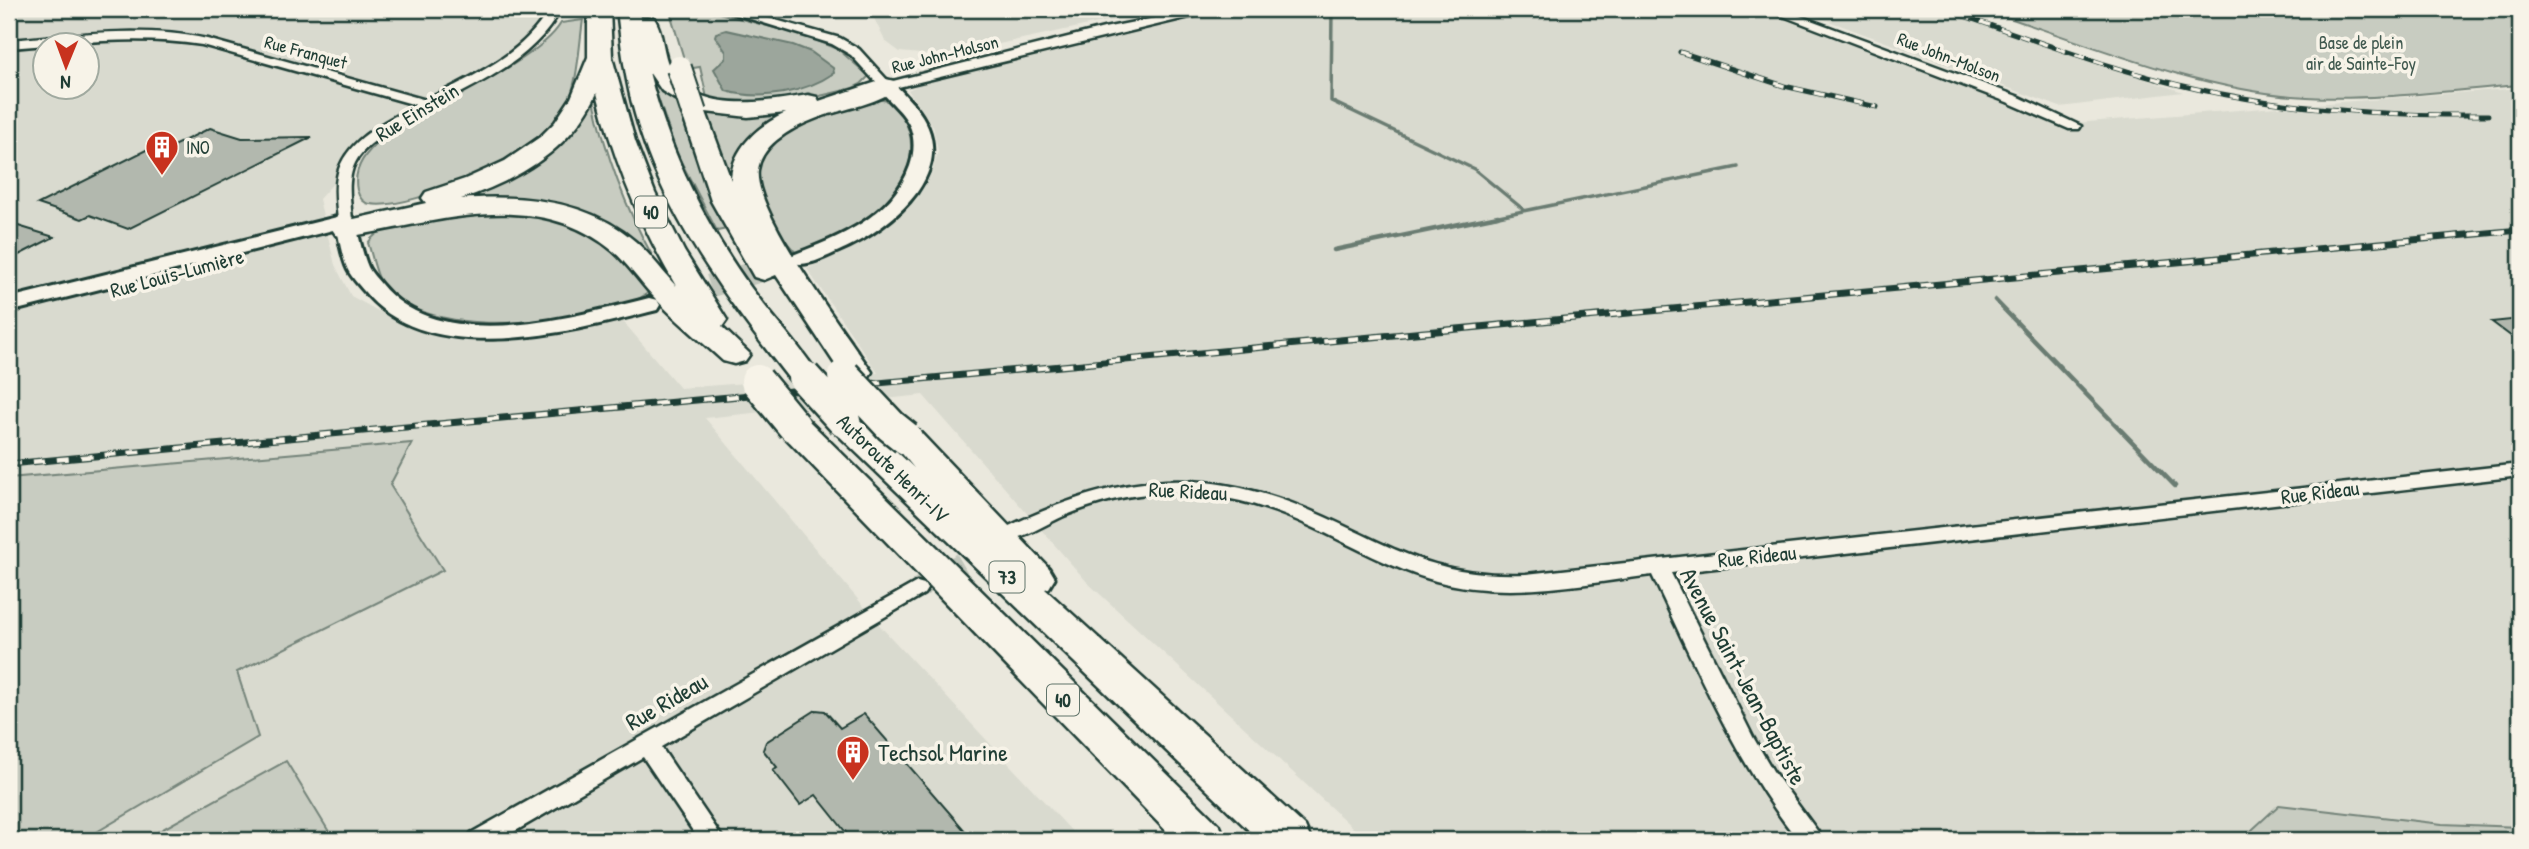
<svg xmlns="http://www.w3.org/2000/svg" width="2529" height="849" font-family="'Patrick Hand',sans-serif">
  <style>
    .built { fill: #d9dacf; fill-rule: evenodd }
    .green { fill: #c8ccc1; stroke: #74847a; stroke-width: 2 }
    .water { fill: #9ca69c; stroke: #6a7c72; stroke-width: 2 }
    .lines { fill: none; stroke-linecap: round; stroke-linejoin: round }
    .stream-far1 { stroke: #6a7c72; stroke-width: 3.5 }
    .stream { stroke: #6a7c72; stroke-width: 4.5 }
    .building { fill: #b2b8ae; stroke: #1f3d34; stroke-width: 2 }
    .street-tunnel { stroke: #c1c6bb; stroke-width: 21; stroke-dasharray: 21 10; stroke-linecap: butt }
    .secondary-tunnel { stroke: #c1c6bb; stroke-width: 23; stroke-dasharray: 23 11; stroke-linecap: butt }
    .street-casing { stroke: #1f3d34; stroke-width: 5 }
    .secondary-casing { stroke: #1f3d34; stroke-width: 6 }
    .highway-casing { stroke: #1f3d34; stroke-width: 5 }
    .street { fill: #f7f3e8; fill-rule: evenodd }
    .secondary { fill: #f7f3e8; fill-rule: evenodd }
    .highway { fill: #f7f3e8; fill-rule: evenodd }
    .rail-far1-casing { stroke: #1f3d34; stroke-width: 5 }
    .rail-casing { stroke: #1f3d34; stroke-width: 7 }
    .rail-far1 { stroke: #f7f3e8; stroke-width: 3.5; stroke-dasharray: 10; stroke-linecap: butt }
    .rail { stroke: #f7f3e8; stroke-width: 4.5; stroke-dasharray: 12; stroke-linecap: butt }
    .highway-bridge-far1-casing { stroke: #1f3d34; stroke-width: 28; stroke-linecap: butt }
    .highway-bridge-casing { stroke: #1f3d34; stroke-width: 37; stroke-linecap: butt }
    .highway-bridge-far1 { stroke: #f7f3e8; stroke-width: 24 }
    .highway-bridge { stroke: #f7f3e8; stroke-width: 32 }
    .labels { text-anchor: middle; dominant-baseline: central; stroke-width: 7; stroke-linejoin: round; paint-order: stroke }
    .far-park-label { font-size: 18px; fill: #415a50; stroke: #f7f3e8 }
    .far-street-label { font-size: 18px; fill: #1f3d34; stroke: #f7f3e8 }
    .far-poi-label { font-size: 18px; fill: #1f3d34; stroke: #f7f3e8; text-anchor: start }
    .shield { fill: #f7f3e8; stroke: #60746a; stroke-width: 2 }
    .shield-label { font-size: 19px; font-weight: bold; fill: #1f3d34 }
    .street-label { font-size: 21px; fill: #1f3d34; stroke: #f7f3e8 }
    .near-street-label { font-size: 24px; fill: #1f3d34; stroke: #f7f3e8 }
    .near-poi-label { font-size: 24px; fill: #1f3d34; stroke: #f7f3e8; text-anchor: start }
  </style>
  <rect width="100%" height="100%" fill="#eae8dd"/>
  <filter id="ink" filterUnits="userSpaceOnUse"><feTurbulence type="fractalNoise" baseFrequency=".0143" numOctaves="2"/><feDisplacementMap in="SourceGraphic" scale="14" xChannelSelector="R" yChannelSelector="G"/><feConvolveMatrix kernelMatrix="1 2 1 2 8 2 1 2 1" color-interpolation-filters="sRGB"/></filter>
  <g filter="url(#ink)">
    <!-- built -->
    <path class="built" d="M 9,9 L 555,9 L 552,21 L 524,50 L 381,130 L 319,199 L 335,265 L 351,296 L 411,329 L 454,336 L 621,319 L 680,388 L 878,373 L 807,269 L 880,232 L 916,200 L 932,173 L 938,151 L 933,126 L 908,90 L 926,81 L 1231,9 L 1777,9 L 2075,123 L 2520,88 L 2520,840 L 1366,840 L 1088,583 L 923,395 L 705,418 L 882,628 L 1080,840 L 9,840 ZM 46,46 L 88,46 L 88,88 L 46,88 Z
      M 894,9 L 1164,9 L 942,56 L 900,52 L 885,41 L 873,16 Z
      M 1797,9 L 1937,9 L 2183,92 L 2060,107 Z"/>
    <!-- green -->
    <path class="green" d="M 669,9 L 704,9 L 805,36 L 838,49 L 869,76 L 861,84 L 853,88 C 807,100 754,112 707,98 L 700,67 L 687,69 Z
      M 1983,9 L 2520,9 L 2520,85 C 2453,90 2374,101 2307,97 C 2201,92 2083,42 1983,9 Z
      M 583,20 C 579,46 578,86 565,109 C 542,149 416,212 370,204 C 362,203 359,197 357,190 C 352,166 368,151 384,136 C 427,107 538,63 561,23 Z
      M 656,76 L 679,98 L 694,152 L 711,198 L 727,229 L 717,231 L 677,154 L 651,77 Z
      M 871,98 L 888,101 C 903,113 912,130 911,149 C 908,210 846,234 797,254 L 775,229 L 757,198 L 758,153 L 792,124 Z
      M 594,100 C 606,156 625,207 653,257 L 646,259 L 610,228 L 458,204 L 452,198 L 479,188 L 587,101 Z
      M 801,106 L 766,129 L 742,215 L 702,107 Z
      M 523,212 L 573,225 L 611,248 L 649,292 C 635,304 612,307 594,311 C 535,324 437,336 388,291 C 376,281 373,257 368,243 C 390,208 485,214 523,212 Z
      M 412,443 L 390,485 L 443,570 L 237,672 L 258,737 L 83,840 L 9,840 L 9,478 Z
      M 286,761 L 334,840 L 143,840 Z
      M 2279,805 L 2442,824 L 2520,827 L 2520,840 L 2241,840 Z"/>
    <!-- water -->
    <path class="water" d="M 726,30 L 793,45 L 811,52 L 833,68 L 834,73 C 805,93 761,101 726,91 L 714,69 L 726,58 L 726,52 L 715,36 L 716,33 Z"/>
    <g class="lines">
      <!-- stream-far1 -->
      <path class="stream-far1" d="M 1332,9 L 1331,101 L 1474,169 L 1524,210
        M 1489,218 L 1738,167"/>
      <!-- stream -->
      <path class="stream" d="M 1334,250 L 1498,216
        M 1995,300 L 2175,486"/>
    </g>
    <!-- building -->
    <path class="building" d="M 210,128 L 242,138 L 312,137 L 128,229 L 90,215 L 82,219 L 38,204 L 152,147 L 165,150 Z
      M 15,225 L 54,237 L 9,260 L 9,228 Z
      M 2520,319 L 2520,343 L 2492,322 Z
      M 816,710 L 825,711 L 840,728 L 864,714 L 973,840 L 852,840 L 816,795 L 800,805 L 773,770 L 777,767 L 763,750 L 766,742 Z"/>
    <g class="lines">
      <!-- street-tunnel -->
      <path class="street-tunnel" d="M 917,589 L 986,549"/>
      <!-- secondary-tunnel -->
      <path class="secondary-tunnel" d="M 677,296 L 782,264"/>
      <defs>
        <path id="street" d="M 549,9 L 561,9 C 530,68 459,91 404,123 C 387,132 364,145 355,163 C 346,181 351,202 352,221 L 345,225 L 338,221 C 337,206 334,191 337,177 C 343,141 387,120 416,105 L 202,45 C 137,35 74,43 9,48 L 9,40 C 74,35 142,25 207,39 L 426,100 C 471,77 524,55 549,9 Z
          M 718,9 L 736,9 L 840,38 L 859,49 L 889,82 L 1104,28 L 1201,9 L 1223,9 L 886,90 L 882,89 L 851,55 L 832,44 Z
          M 1765,9 L 1781,9 L 2017,96 L 2081,126 L 2079,129 L 2069,129 L 2007,102 Z
          M 2520,464 L 2520,476 L 1671,573 L 1753,737 L 1773,771 L 1824,840 L 1798,840 C 1735,761 1696,667 1652,575 C 1582,584 1507,600 1436,581 C 1392,569 1352,545 1310,526 C 1263,504 1214,491 1162,493 C 1128,494 1096,503 1064,516 C 1048,523 1033,533 1016,538 L 1009,536 L 1006,531 L 1009,526 C 1125,472 1206,463 1325,517 C 1402,552 1438,577 1526,574 Z
          M 917,582 L 924,584 L 927,589 L 924,594 L 661,747 L 724,840 L 699,840 L 643,757 L 500,840 L 467,840 L 471,833 Z"/>
        <path id="secondary" d="M 886,81 C 897,83 906,97 914,105 C 967,167 893,228 839,251 C 825,257 808,267 793,263 L 789,259 L 793,255 C 839,237 892,217 910,166 C 914,154 915,141 911,129 C 905,112 887,100 877,86 Z
          M 345,215 L 352,217 L 355,221 C 359,236 362,253 368,267 C 371,273 377,279 381,284 C 439,356 573,317 649,298 L 657,300 L 660,305 L 657,310 C 574,331 428,371 364,291 C 359,285 352,278 348,270 C 342,258 340,242 337,229 L 9,312 L 9,298 Z"/>
        <path id="highway" d="M 588,9 L 610,9 L 612,57 L 635,141 L 655,193 L 684,251 L 727,320 L 722,327 L 750,354 L 745,361 L 734,364 L 723,361 C 699,339 674,319 652,295 C 639,281 628,264 613,251 C 534,186 436,223 346,237 L 336,235 L 332,229 L 336,223 L 426,203 L 422,198 L 426,192 L 465,179 L 505,161 L 540,137 L 555,122 L 571,98 L 588,57 ZM 597,93 C 614,162 640,225 676,286 C 662,271 651,255 636,242 C 588,200 522,194 461,199 C 518,180 571,150 597,93 Z
          M 617,9 L 639,9 L 640,18 L 654,18 C 664,33 662,54 671,70 C 697,115 766,102 808,95 L 817,97 L 819,101 L 886,79 L 894,81 L 898,86 C 887,102 839,110 820,117 C 796,126 762,142 758,170 C 752,210 847,335 872,372 L 867,379 L 856,382 L 845,379 L 776,275 L 764,280 L 754,277 L 711,201 L 682,113 L 688,107 L 662,91 L 649,72 C 669,151 703,222 751,288 C 773,318 800,346 820,377 L 815,384 L 804,387 L 793,384 C 729,302 663,216 635,114 C 625,80 621,44 617,9 ZM 706,112 L 748,117 L 786,113 C 759,125 732,148 731,180 Z
          M 844,410 L 856,413 L 914,468 L 889,438 L 894,430 L 906,427 L 918,430 L 1049,568 L 1055,578 L 1049,588 L 1045,589 L 1305,826 L 1311,840 L 1259,840 L 832,429 L 827,421 L 832,413 Z
          M 794,415 L 806,418 L 1220,826 L 1226,840 L 1175,840 L 782,434 L 777,426 L 782,418 Z"/>
      </defs>
      <!-- street casing -->
      <use href="#street" class="street-casing"/>
      <!-- secondary casing -->
      <use href="#secondary" class="secondary-casing"/>
      <!-- highway casing -->
      <use href="#highway" class="highway-casing"/>
      <!-- street -->
      <use href="#street" class="street"/>
      <!-- secondary -->
      <use href="#secondary" class="secondary"/>
      <!-- highway -->
      <use href="#highway" class="highway"/>
      <defs>
        <path id="rail-far1" d="M 1943,9 C 2027,37 2110,70 2197,89 C 2293,110 2390,116 2488,115
          M 1680,52 L 1784,86 L 1877,107"/>
        <path id="rail" d="M 9,464 L 2520,230"/>
      </defs>
      <!-- rail-far1 casing -->
      <use href="#rail-far1" class="rail-far1-casing"/>
      <!-- rail casing -->
      <use href="#rail" class="rail-casing"/>
      <!-- rail-far1 -->
      <use href="#rail-far1" class="rail-far1"/>
      <!-- rail -->
      <use href="#rail" class="rail"/>
      <defs>
        <path id="highway-bridge-far1" d="M 679,68 L 694,113"/>
        <path id="highway-bridge" d="M 844,376 L 891,426 L 906,438
          M 804,377 L 844,421
          M 757,381 L 794,426"/>
      </defs>
      <!-- highway-bridge-far1 casing -->
      <use href="#highway-bridge-far1" class="highway-bridge-far1-casing"/>
      <!-- highway-bridge casing -->
      <use href="#highway-bridge" class="highway-bridge-casing"/>
      <!-- highway-bridge-far1 -->
      <use href="#highway-bridge-far1" class="highway-bridge-far1"/>
      <!-- highway-bridge -->
      <use href="#highway-bridge" class="highway-bridge"/>
    </g>
  </g>
  <!-- icons -->
  <defs>
    <symbol id="building-pin" viewBox="-11 -11 22 30"><path d="M0 17L-7.5 6A9.5 9.5 0 1 1 7.5 6Z" fill="#c8321e" stroke="#f7f3e8"/><path d="M-4-6H4V6H1V3H-1V6H-4ZM-2.5-4.3h1.7v1.8h-1.7ZM.8-4.3h1.7v1.8H.8ZM-2.5-1h1.7V.8h-1.7ZM.8-1h1.7V.8H.8Z" fill="#fff"/></symbol>
  </defs>
  <g fill-rule="evenodd">
    <use href="#building-pin" x="143" y="128" width="38" height="52"/>
    <use href="#building-pin" x="834" y="733" width="38" height="52"/>
  </g>
  <g class="labels">
    <!-- far-park labels -->
    <g class="far-park-label">
      <text x="2361" y="42">Base de plein<tspan x="2361" dy="21">air de Sainte-Foy</tspan></text>
    </g>
    <!-- far-street labels -->
    <g class="far-street-label">
      <text transform="translate(306 52) rotate(15)">Rue Franquet</text>
      <text transform="translate(945 54) rotate(-14)">Rue John-Molson</text>
      <text transform="translate(1949 57) rotate(21)">Rue John-Molson</text>
    </g>
    <!-- far-poi labels -->
    <g class="far-poi-label">
      <text x="186" y="147">INO</text>
    </g>
    <!-- shield labels -->
    <g class="shield">
      <rect x="635" y="196.5" width="32" height="31" rx="5"/>
      <rect x="989.5" y="561.5" width="35" height="31" rx="5"/>
      <rect x="1047" y="684.5" width="32" height="31" rx="5"/>
    </g>
    <g class="shield-label">
      <text x="651" y="212">40</text>
      <text x="1007" y="577">73</text>
      <text x="1063" y="700">40</text>
    </g>
    <!-- street labels -->
    <g class="street-label">
      <text transform="translate(417 112) rotate(-31)">Rue Einstein</text>
      <text transform="translate(177 273) rotate(-15)">Rue Louis-Lumière</text>
      <text transform="translate(893 468) rotate(44)">Autoroute Henri-IV</text>
      <text transform="translate(1188 491) rotate(3)">Rue Rideau</text>
      <text transform="translate(2320 492) rotate(-7)">Rue Rideau</text>
      <text transform="translate(1757 556) rotate(-6)">Rue Rideau</text>
    </g>
    <!-- near-street labels -->
    <g class="near-street-label">
      <text transform="translate(1744 676) rotate(62)">Avenue Saint-Jean-Baptiste</text>
      <text transform="translate(666 701) rotate(-30)">Rue Rideau</text>
    </g>
    <!-- near-poi labels -->
    <g class="near-poi-label">
      <text x="878" y="752">Techsol Marine</text>
    </g>
  </g>
  <!-- margin -->
  <rect width="2529" height="849" fill="none" stroke="#f7f3e8" stroke-width="35"/>
  <rect x="18" y="18" width="2494" height="814" fill="none" stroke="#1f3d34" stroke-width="2.5" filter="url(#ink)"/>
  <!-- north arrow -->
  <g transform="translate(66 66) rotate(181)"><circle r="33" fill="#f7f3e8" stroke="#a1aaa0" stroke-width="2"/>
  <path d="M0-5L12 26L0 18L-12 26Z" fill="#c8321e"/>
  <text y="-10" font-size="19" font-weight="bold" text-anchor="middle" fill="#1f3d34">N</text>
  </g>
</svg>
